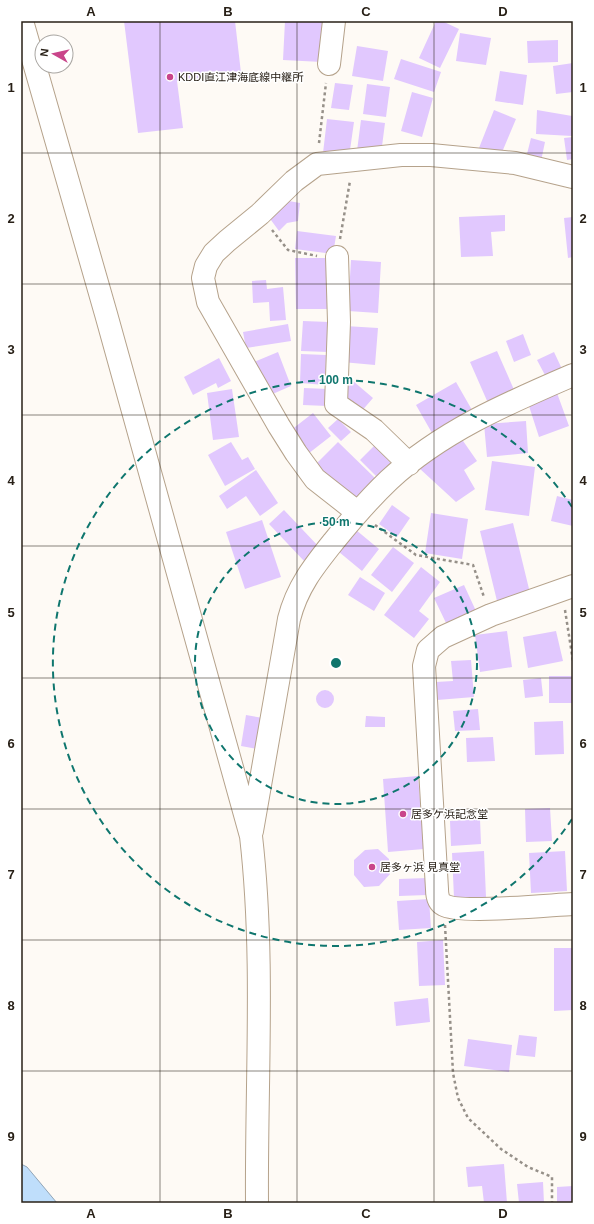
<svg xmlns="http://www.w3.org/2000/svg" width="594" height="1224" font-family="Helvetica,'Noto Sans JP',sans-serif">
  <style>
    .water { fill: #bfdefb; stroke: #92a5b7 }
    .building { fill: #e1c8fe }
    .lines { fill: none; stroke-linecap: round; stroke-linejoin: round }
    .minor-casing { stroke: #b5a28b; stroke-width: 24 }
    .path { stroke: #969089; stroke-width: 2.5; stroke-dasharray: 3 3; stroke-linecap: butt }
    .minor { stroke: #fff; stroke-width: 22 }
    .grid { fill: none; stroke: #282017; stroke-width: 1; stroke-opacity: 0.55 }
    .ring { fill: none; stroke: #0f766e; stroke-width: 2; stroke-dasharray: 7 5 }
    .poi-dot { fill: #c9458a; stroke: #fff; stroke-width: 1.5 }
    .labels { text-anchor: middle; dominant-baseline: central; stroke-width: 3; stroke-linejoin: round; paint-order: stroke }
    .poi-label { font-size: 11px; fill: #282017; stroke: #fff; text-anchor: start }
    .centre { fill: #0f766e; stroke: #fff; stroke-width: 2 }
    .ring-label { font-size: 12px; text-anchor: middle; font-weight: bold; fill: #0f766e; stroke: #fff; stroke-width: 3; stroke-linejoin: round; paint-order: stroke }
    .neatline { fill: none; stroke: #282017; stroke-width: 1.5 }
    .grid-label { font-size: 13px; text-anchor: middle; font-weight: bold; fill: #282017 }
  </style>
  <rect width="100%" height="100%" fill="#fefaf5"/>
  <!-- water -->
  <path class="water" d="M 21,1164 L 27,1167 L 57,1203 L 21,1203 Z"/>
  <!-- building -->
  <path class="building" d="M 124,21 L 235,21 L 241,73 L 177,81 L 183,128 L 138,133 Z
    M 285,21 L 324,21 L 322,62 L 283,60 Z
    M 436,21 L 442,21 L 459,29 L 440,68 L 419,58 Z
    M 460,33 L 491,38 L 486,65 L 456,61 Z
    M 558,40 L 558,62 L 528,63 L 527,41 Z
    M 357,46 L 388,51 L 383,81 L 352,76 Z
    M 401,59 L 441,72 L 434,92 L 394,79 Z
    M 573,63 L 573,92 L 556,94 L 553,66 Z
    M 500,71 L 527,75 L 523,105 L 495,101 Z
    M 335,83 L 353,85 L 349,110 L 331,108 Z
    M 367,84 L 390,87 L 386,117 L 363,114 Z
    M 412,92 L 433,98 L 422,137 L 401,131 Z
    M 494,110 L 516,119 L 500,157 L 479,148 Z
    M 537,110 L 572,116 L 572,136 L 536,134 Z
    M 327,119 L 354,122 L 349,157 L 323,153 Z
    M 361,120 L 385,123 L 381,154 L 357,151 Z
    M 573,137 L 573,159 L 567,160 L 564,138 Z
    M 531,138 L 545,142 L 541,161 L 526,158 Z
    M 283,200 L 300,203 L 298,221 L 287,223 L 279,231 L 268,216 Z
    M 505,215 L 505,231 L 491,232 L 493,256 L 461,257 L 459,217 Z
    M 573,217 L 573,257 L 568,258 L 564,218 Z
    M 297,231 L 336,236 L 333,254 L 295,249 Z
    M 295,258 L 331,258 L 332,309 L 296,309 Z
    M 351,260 L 381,262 L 378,313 L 348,311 Z
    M 266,280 L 267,289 L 283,287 L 286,320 L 270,321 L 269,302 L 253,303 L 252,281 Z
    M 303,321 L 329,322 L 328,352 L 301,351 Z
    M 288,324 L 291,341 L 246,348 L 243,332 Z
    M 345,326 L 378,328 L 375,365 L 342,362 Z
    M 523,334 L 531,355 L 514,362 L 506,341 Z
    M 497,351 L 515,392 L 488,403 L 470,362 Z
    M 278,352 L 291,386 L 268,396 L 254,362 Z
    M 554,352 L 562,369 L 546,377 L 537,360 Z
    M 301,354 L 326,355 L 325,385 L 300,383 Z
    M 219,358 L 231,381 L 218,388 L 216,383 L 193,395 L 184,377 Z
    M 353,381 L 373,398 L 360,413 L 340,396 Z
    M 456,382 L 472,410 L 432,433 L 416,405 Z
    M 304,388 L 328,389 L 327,406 L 303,405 Z
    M 232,389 L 239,437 L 213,440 L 207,393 Z
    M 557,393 L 569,426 L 539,437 L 528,403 Z
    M 313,413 L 331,436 L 304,457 L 286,434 Z
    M 338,419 L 351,432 L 341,441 L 328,428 Z
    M 526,421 L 528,453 L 487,457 L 484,424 Z
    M 461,438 L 477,461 L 464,470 L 475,489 L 456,502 L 419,468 Z
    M 231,442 L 242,460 L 248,457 L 255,469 L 225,486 L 208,455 Z
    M 338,442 L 376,479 L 353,501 L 316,464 Z
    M 374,446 L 391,463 L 377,477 L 360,460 Z
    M 492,461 L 535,467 L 529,516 L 485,510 Z
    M 256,470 L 278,503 L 260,516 L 246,496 L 227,509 L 219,496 Z
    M 557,496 L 573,500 L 573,526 L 551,521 Z
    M 392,505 L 410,518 L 397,537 L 379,524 Z
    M 284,510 L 320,548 L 305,562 L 269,524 Z
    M 431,513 L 468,519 L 462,559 L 425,553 Z
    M 262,520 L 281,577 L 245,589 L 226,532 Z
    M 513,523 L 530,593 L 497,601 L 480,531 Z
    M 356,530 L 379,549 L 362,571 L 339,552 Z
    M 393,547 L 414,563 L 392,592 L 371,575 Z
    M 421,567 L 440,582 L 419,611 L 429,619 L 414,638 L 384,615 Z
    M 360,577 L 385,593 L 374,611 L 348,595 Z
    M 464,585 L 476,611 L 447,625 L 434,598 Z
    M 507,631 L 512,667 L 480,672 L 475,635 Z
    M 556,631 L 563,661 L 528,668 L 523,637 Z
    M 471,660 L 474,697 L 437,700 L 436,682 L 453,681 L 451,661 Z
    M 549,676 L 573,676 L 573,703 L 549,703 Z
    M 541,678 L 543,696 L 525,698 L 523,680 Z
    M316 699a9 9 0 1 1 18 0a9 9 0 1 1-18 0Z
    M 478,709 L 480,730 L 455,731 L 453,711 Z
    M 246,715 L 263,718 L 258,749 L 241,746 Z
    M 366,716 L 385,717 L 385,727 L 365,727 Z
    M 563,721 L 564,754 L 535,755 L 534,722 Z
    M 493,737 L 495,761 L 467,762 L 466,738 Z
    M 418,776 L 424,849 L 388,852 L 383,779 Z
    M 550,808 L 552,841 L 526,842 L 525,809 Z
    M 480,819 L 481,844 L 451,846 L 450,821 Z
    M 378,849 L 389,859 L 390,874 L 379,886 L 364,887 L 354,875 L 354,860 L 365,850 Z
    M 484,851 L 486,897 L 454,898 L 452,853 Z
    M 565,851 L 567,891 L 531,893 L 529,853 Z
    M 427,878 L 427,895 L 399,896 L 399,879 Z
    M 429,899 L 431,928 L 399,930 L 397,901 Z
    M 443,940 L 445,985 L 419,986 L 417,942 Z
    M 554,948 L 573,948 L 573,1010 L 554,1011 Z
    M 428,998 L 430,1022 L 396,1026 L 394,1002 Z
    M 519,1035 L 537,1037 L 535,1057 L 516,1055 Z
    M 468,1039 L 512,1045 L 509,1072 L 464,1066 Z
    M 504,1164 L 507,1203 L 484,1203 L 482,1186 L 468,1187 L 466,1167 Z
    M 543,1182 L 544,1203 L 519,1203 L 517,1184 Z
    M 573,1186 L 573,1203 L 557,1203 L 557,1187 Z"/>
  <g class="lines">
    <defs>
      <path id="minor" d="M 22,21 L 106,314 L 251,836 C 265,958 256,1081 257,1203
        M 329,64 L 334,21
        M 337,257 L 339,322 L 336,404 L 374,430 L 409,464
        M 357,512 L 315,479 L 296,453 L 279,426 L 208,302 L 203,278 L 206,266 L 214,253 L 227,241 L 260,214 L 294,181 L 317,164 L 401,155 L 431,155 L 515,163 L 573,177
        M 573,586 L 491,615 L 443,637 L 428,650 L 424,666 L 437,889 C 437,895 438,902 444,905 C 459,914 550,905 573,904
        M 252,831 L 289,619 C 297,587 314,566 334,541 C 351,520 369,499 389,480 C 442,431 508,403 573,375"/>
    </defs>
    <!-- minor casing -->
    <use href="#minor" class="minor-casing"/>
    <!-- path -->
    <path class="path" d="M 319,143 L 326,83
      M 272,230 L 288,250 L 317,256
      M 340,239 L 350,181
      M 375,525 L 416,555 L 473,565 L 484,597
      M 565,610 L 573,661
      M 445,925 L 453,1073 L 458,1098 L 468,1118 L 501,1149 L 528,1167 L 552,1177 L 552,1203"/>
    <!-- minor -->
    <use href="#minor" class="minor"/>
  </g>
  <!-- grid -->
  <path class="grid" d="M 160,21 L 160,1203M 297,21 L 297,1203M 434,21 L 434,1203M 21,153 L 573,153M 21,284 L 573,284M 21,415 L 573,415M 21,546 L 573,546M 21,678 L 573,678M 21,809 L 573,809M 21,940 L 573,940M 21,1071 L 573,1071"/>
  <!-- distance rings -->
  <g class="ring">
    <circle cx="336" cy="663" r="141"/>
    <path d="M572 819A283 283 0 1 1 572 507"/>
  </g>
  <!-- markers -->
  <g class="poi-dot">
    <circle cx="170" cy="77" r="4"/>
    <circle cx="403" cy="814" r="4"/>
    <circle cx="372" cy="867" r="4"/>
  </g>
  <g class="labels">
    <!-- poi labels -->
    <g class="poi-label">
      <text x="178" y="77">KDDI直江津海底線中継所</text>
      <text x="411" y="814">居多ケ浜記念堂</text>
      <text x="380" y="867">居多ヶ浜 見真堂</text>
    </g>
  </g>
  <circle cx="336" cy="663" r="6" class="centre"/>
  <g class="ring-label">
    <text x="336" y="384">100 m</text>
    <text x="336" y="526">50 m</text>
  </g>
  <!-- border -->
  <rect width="594" height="1224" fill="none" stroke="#ffffff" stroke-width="44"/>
  <!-- north arrow -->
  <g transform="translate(54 54) rotate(278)"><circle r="19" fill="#ffffff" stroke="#a9a6a2"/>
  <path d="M0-3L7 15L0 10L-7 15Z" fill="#c9458a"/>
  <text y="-6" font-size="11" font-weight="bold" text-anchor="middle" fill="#282017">N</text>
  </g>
  <rect x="22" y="22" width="550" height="1180" class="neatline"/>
  <g class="grid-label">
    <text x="91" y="16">A</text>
    <text x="228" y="16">B</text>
    <text x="366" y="16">C</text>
    <text x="503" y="16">D</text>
    <text x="11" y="92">1</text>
    <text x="583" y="92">1</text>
    <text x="11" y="223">2</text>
    <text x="583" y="223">2</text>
    <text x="11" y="354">3</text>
    <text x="583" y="354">3</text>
    <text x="11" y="485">4</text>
    <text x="583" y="485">4</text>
    <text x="11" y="617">5</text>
    <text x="583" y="617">5</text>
    <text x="11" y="748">6</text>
    <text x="583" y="748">6</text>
    <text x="11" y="879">7</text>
    <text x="583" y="879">7</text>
    <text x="11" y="1010">8</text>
    <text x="583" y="1010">8</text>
    <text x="11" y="1141">9</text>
    <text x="583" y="1141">9</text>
    <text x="91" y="1218">A</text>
    <text x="228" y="1218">B</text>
    <text x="366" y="1218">C</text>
    <text x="503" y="1218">D</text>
  </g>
</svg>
